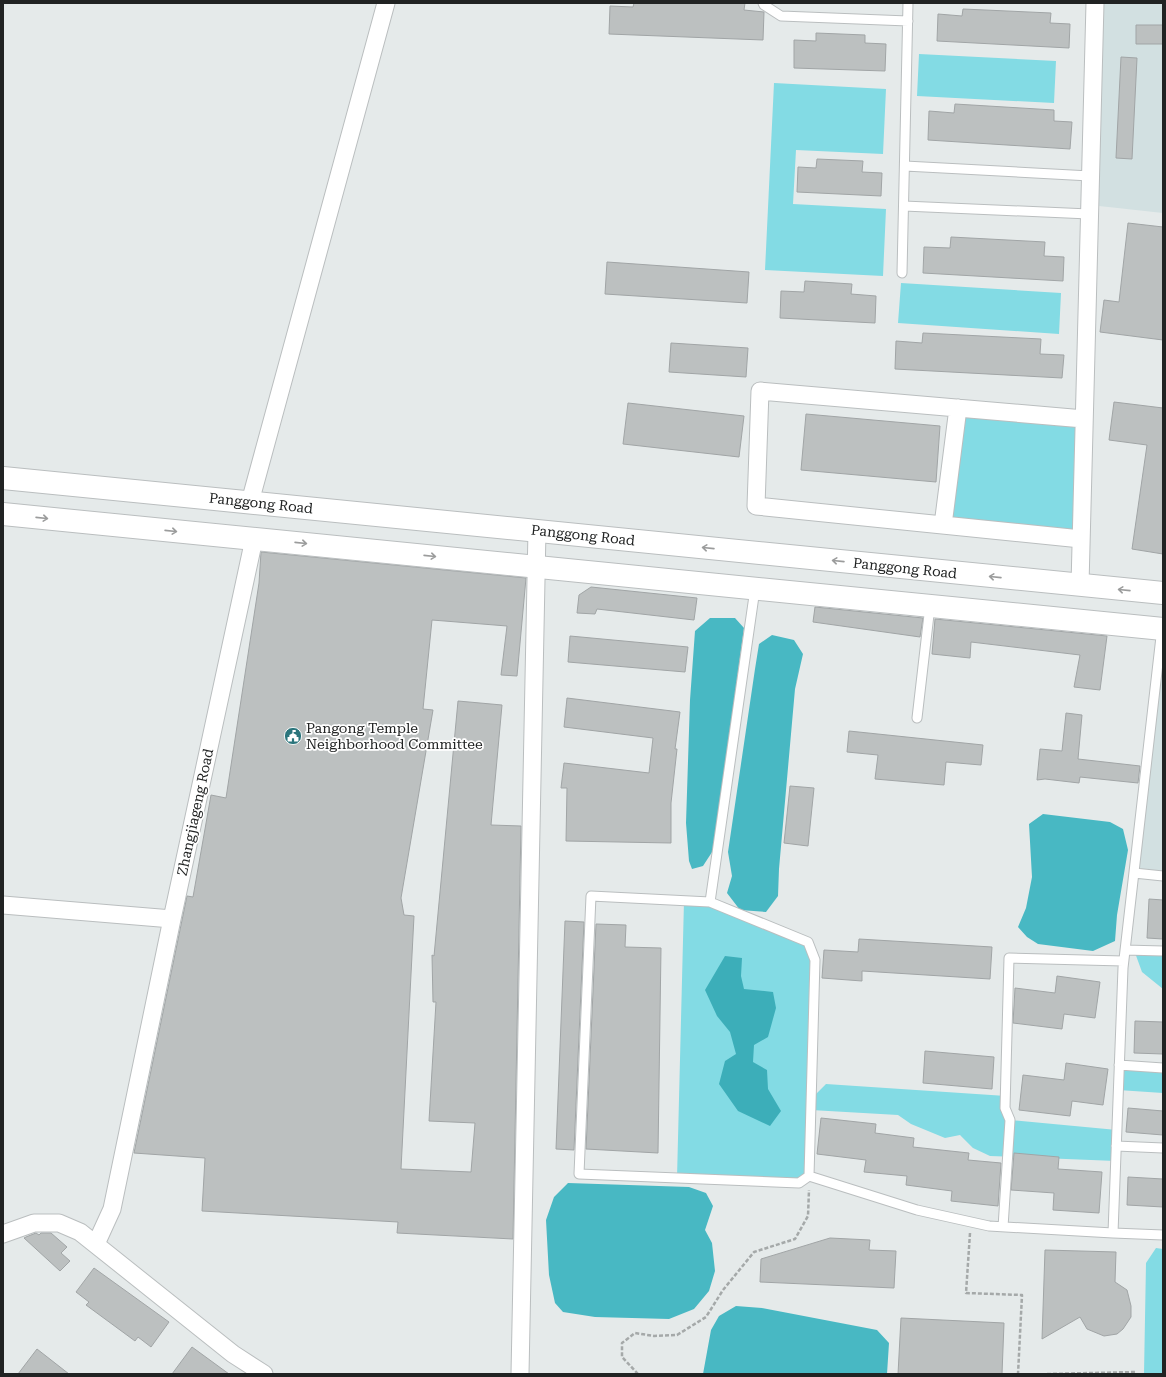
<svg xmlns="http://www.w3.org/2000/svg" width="1166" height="1377" font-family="'Roboto Serif',serif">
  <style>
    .built { fill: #d2e0e1 }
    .green { fill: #83dbe4 }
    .forest { fill: #48b8c3 }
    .water { fill: #3caeb9 }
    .building { fill: #bcc0c0; stroke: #a1a5a6 }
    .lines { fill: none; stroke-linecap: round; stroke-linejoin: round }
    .lane-casing { stroke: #babebf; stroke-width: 11 }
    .street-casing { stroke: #babebf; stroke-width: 19 }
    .secondary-casing { stroke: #babebf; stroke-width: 24 }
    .path { stroke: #a5a9a9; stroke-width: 2.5; stroke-dasharray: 4 2; stroke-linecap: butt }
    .lane { stroke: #fff; stroke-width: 9 }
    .street { stroke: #fff; stroke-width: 17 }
    .secondary { stroke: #fff; stroke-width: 22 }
    .oneway { stroke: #9b9c9c }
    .labels { text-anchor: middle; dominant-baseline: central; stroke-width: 3.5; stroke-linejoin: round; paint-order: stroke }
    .street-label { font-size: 14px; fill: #212323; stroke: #fff }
    .poi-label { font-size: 14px; fill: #212323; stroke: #fff; text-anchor: start }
  </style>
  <rect width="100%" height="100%" fill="#e5eaea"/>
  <!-- built -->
  <path class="built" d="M 1100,3 L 1163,3 L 1163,213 L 1090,205 Z
    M 1163,629 L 1163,876 L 1134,873 Z"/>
  <!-- green -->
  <path class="green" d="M 919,54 L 1056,61 L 1054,103 L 917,96 Z
    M 774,83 L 886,89 L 883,154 L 796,150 L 793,204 L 886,209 L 883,276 L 765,270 Z
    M 901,283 L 1061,293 L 1059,334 L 898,323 Z
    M 958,408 L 1084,419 L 1081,539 L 943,525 Z
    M 684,901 L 710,902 L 808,942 L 815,960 L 811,1099 L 826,1084 L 1006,1096 L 1010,1120 L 1117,1130 L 1116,1161 L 990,1156 L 973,1148 L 960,1135 L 945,1138 L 911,1124 L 898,1115 L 811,1110 L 809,1176 L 799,1183 L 677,1178 Z
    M 1134,950 L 1163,951 L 1163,989 L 1142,972 Z
    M 1119,1065 L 1163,1068 L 1163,1093 L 1118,1090 Z
    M 1156,1248 L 1163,1249 L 1163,1374 L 1144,1374 L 1146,1263 Z"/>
  <!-- forest -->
  <path class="forest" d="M 710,618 L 735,618 L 744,628 L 714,849 L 703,866 L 692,869 L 689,861 L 686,823 L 690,700 L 695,631 Z
    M 772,635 L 794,640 L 803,654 L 795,689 L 779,869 L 778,896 L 766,912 L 740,910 L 727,893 L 732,876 L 728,852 L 755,669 L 759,644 Z
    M 1043,814 L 1110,822 L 1123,829 L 1128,850 L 1117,915 L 1115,941 L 1093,951 L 1038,944 L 1027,937 L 1018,927 L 1026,908 L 1032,877 L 1029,824 Z
    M 568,1183 L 689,1187 L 706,1193 L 713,1206 L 705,1230 L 712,1243 L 715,1271 L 709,1291 L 694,1309 L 669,1319 L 595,1317 L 563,1312 L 555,1303 L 549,1275 L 546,1220 L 554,1197 Z
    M 736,1306 L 762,1308 L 877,1330 L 889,1343 L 887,1374 L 703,1374 L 711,1330 L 719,1316 Z"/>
  <!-- water -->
  <path class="water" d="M 725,956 L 742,958 L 741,976 L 744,989 L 773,992 L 776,1008 L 768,1037 L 754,1045 L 753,1062 L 767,1070 L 768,1089 L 781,1111 L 770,1126 L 738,1111 L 719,1084 L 725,1061 L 736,1054 L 730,1032 L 717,1016 L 705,990 Z"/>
  <!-- building -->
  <path class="building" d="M 634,3 L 745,3 L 744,10 L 764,12 L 763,40 L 609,34 L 610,6 L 633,7 Z
    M 963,9 L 1051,13 L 1050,23 L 1070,24 L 1069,48 L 937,41 L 938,14 L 962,16 Z
    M 1136,25 L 1163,25 L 1163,44 L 1136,44 Z
    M 816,33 L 865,35 L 865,43 L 886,44 L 885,71 L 794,68 L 794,40 L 816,41 Z
    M 1121,57 L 1137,58 L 1132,159 L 1116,158 Z
    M 955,104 L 1054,110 L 1054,121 L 1072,122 L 1070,149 L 928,140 L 929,111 L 954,113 Z
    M 817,159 L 863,161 L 862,172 L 882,173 L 881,196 L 797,192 L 798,167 L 816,168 Z
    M 1128,223 L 1163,227 L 1163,340 L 1100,332 L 1104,300 L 1119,302 Z
    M 951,237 L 1045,242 L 1044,256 L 1064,257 L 1063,281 L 923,273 L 924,247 L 950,248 Z
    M 607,262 L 749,272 L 747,303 L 605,294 Z
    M 805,281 L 852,284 L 851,294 L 876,296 L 875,323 L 780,318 L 781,291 L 804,292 Z
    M 923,333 L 1041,339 L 1040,354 L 1064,355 L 1062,378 L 895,369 L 896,341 L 922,343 Z
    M 671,343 L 748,348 L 746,377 L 669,372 Z
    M 1114,402 L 1163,408 L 1163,554 L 1132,549 L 1147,445 L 1109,440 Z
    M 628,403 L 744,416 L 739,457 L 623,444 Z
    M 806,414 L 940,426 L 936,482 L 801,470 Z
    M 261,552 L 526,578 L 517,676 L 501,675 L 507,626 L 432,620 L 423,709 L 433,710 L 401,898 L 404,915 L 414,916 L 401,1169 L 471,1172 L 475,1123 L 429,1121 L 436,1002 L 433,1002 L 432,955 L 434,956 L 458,701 L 502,705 L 491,825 L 521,826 L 513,1239 L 397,1233 L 398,1222 L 202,1211 L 205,1158 L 134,1153 L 187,896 L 193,897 L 211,795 L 226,798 L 259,583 Z
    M 591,587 L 697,598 L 694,620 L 597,609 L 595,614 L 577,613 L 579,595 Z
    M 815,607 L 923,618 L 920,637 L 813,622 Z
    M 935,619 L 1107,636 L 1100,690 L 1074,687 L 1080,655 L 971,642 L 970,658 L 932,654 Z
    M 570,636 L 688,647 L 685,672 L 568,662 Z
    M 567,698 L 680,712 L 675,749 L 677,749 L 671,803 L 671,843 L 566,841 L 567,788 L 561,788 L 564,763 L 649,773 L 653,738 L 564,727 Z
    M 1066,713 L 1082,715 L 1078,759 L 1140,766 L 1138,783 L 1080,777 L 1079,783 L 1045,779 L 1037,780 L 1040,749 L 1062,751 Z
    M 849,731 L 983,745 L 981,765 L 946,762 L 944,785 L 875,779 L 878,755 L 847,752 Z
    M 790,786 L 814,788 L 808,846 L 784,843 Z
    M 1149,899 L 1163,900 L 1163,939 L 1147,938 Z
    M 565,921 L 584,922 L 574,1150 L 556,1149 Z
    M 596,924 L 626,925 L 625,947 L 661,948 L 658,1153 L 586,1149 Z
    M 859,939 L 992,947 L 990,979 L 862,971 L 862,981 L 822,978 L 824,950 L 858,952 Z
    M 1057,976 L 1100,982 L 1095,1018 L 1064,1014 L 1062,1029 L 1013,1023 L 1015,988 L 1055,993 Z
    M 1135,1021 L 1163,1022 L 1163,1054 L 1134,1053 Z
    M 925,1051 L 994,1057 L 992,1089 L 923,1083 Z
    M 1066,1063 L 1108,1069 L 1103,1105 L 1072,1101 L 1070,1116 L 1019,1110 L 1023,1075 L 1064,1080 Z
    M 1128,1108 L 1163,1111 L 1163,1135 L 1126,1132 Z
    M 821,1118 L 876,1124 L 875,1133 L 914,1138 L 913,1147 L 969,1153 L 968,1160 L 1001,1163 L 998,1206 L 951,1201 L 952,1191 L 906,1185 L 907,1176 L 864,1172 L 866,1160 L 817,1154 Z
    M 1014,1153 L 1059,1157 L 1058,1169 L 1102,1172 L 1099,1213 L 1053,1210 L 1054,1193 L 1011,1190 Z
    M 1128,1177 L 1163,1179 L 1163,1207 L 1127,1205 Z
    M 36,1233 L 39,1235 L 41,1233 L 51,1233 L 67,1247 L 61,1253 L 70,1261 L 60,1271 L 24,1238 L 26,1237 Z
    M 830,1238 L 870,1240 L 869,1250 L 896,1251 L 894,1288 L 760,1282 L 761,1259 Z
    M 1045,1250 L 1116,1252 L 1115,1282 L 1127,1290 L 1131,1306 L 1131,1317 L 1123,1329 L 1117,1334 L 1104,1336 L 1087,1329 L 1080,1317 L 1042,1339 Z
    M 94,1268 L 169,1322 L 151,1347 L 138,1337 L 135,1341 L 86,1305 L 89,1302 L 76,1292 Z
    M 901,1318 L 1004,1323 L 1002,1374 L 898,1374 Z
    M 192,1347 L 229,1374 L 172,1374 Z
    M 37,1349 L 69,1374 L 18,1374 Z"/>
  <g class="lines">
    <defs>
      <path id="lane" d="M 763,3 L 764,5 L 781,16 L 908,21
        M 905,166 L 1090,176
        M 904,206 L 1089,214
        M 902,273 L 908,3
        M 1162,628 L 1123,968 L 1113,1233 L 1163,1235
        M 917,718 L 930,606
        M 1134,873 L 1163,876
        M 591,896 L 710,902 L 808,942 L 815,960 L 809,1176 L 799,1183 L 579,1174 Z
        M 710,902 L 755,589
        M 1125,950 L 1163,951
        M 1119,1065 L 1163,1068
        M 1116,1146 L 1163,1148
        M 809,1176 L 917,1210 L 989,1226 L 1113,1233
        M 1003,1227 L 1010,1120 L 1005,1108 L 1009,958 L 1123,961"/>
      <path id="street" d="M 250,502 L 386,3
        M 943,525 L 958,408
        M 1081,539 L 756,506 L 760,391 L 1084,419
        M 1080,585 L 1095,3
        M 3,905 L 172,919 L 254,539
        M 3,1234 L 34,1223 L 59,1223 L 80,1232 L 233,1354 L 264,1374
        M 96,1244 L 112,1209 L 172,919
        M 520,1374 L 537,530"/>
      <path id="secondary" d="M 3,478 L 1163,593
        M 3,514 L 1163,629"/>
    </defs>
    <!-- lane casing -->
    <use href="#lane" class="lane-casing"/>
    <!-- street casing -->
    <use href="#street" class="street-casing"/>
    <!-- secondary casing -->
    <use href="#secondary" class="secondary-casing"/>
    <!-- path -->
    <path class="path" d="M 970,1233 L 966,1293 L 1022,1295 L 1018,1374
      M 638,1374 L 622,1357 L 622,1343 L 635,1333 L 654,1336 L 677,1335 L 706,1317 L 723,1290 L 754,1252 L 795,1239 L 808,1216 L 809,1190
      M 1047,1374 L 1135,1372"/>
    <!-- lane -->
    <use href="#lane" class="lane"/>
    <!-- street -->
    <use href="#street" class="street"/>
    <!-- secondary -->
    <use href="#secondary" class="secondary"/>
  </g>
  <!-- one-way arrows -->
  <defs><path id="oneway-shaft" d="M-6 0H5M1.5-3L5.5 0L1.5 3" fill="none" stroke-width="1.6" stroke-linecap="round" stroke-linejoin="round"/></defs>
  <g class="oneway">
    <use href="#oneway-shaft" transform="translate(42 518) rotate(6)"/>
    <use href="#oneway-shaft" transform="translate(171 531) rotate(6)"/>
    <use href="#oneway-shaft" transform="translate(301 543) rotate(6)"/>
    <use href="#oneway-shaft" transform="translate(708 548) rotate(-174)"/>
    <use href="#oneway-shaft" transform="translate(430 556) rotate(6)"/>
    <use href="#oneway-shaft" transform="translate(838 561) rotate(-174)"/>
    <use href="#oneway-shaft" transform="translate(995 577) rotate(-174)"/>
    <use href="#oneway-shaft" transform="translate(1124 590) rotate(-174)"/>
  </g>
  <!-- icons -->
  <defs>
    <symbol id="civic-disc" viewBox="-11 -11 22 22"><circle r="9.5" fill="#2b757c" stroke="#fff"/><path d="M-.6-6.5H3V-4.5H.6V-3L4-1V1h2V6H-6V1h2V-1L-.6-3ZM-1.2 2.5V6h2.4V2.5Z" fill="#fff"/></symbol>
  </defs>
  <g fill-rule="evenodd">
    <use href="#civic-disc" x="283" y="726" width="20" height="20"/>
  </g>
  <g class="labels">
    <!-- street labels -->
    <g class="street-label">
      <text transform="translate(261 503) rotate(6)">Panggong Road</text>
      <text transform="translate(583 535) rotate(6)">Panggong Road</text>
      <text transform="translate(905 568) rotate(6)">Panggong Road</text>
      <text transform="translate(195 812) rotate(-78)">Zhangjiageng Road</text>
    </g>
    <!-- poi labels -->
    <g class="poi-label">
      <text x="306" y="728">Pangong Temple<tspan x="306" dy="16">Neighborhood Committee</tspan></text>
    </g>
  </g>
  <!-- border -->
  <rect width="1166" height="1377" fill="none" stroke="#212323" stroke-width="8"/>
</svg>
